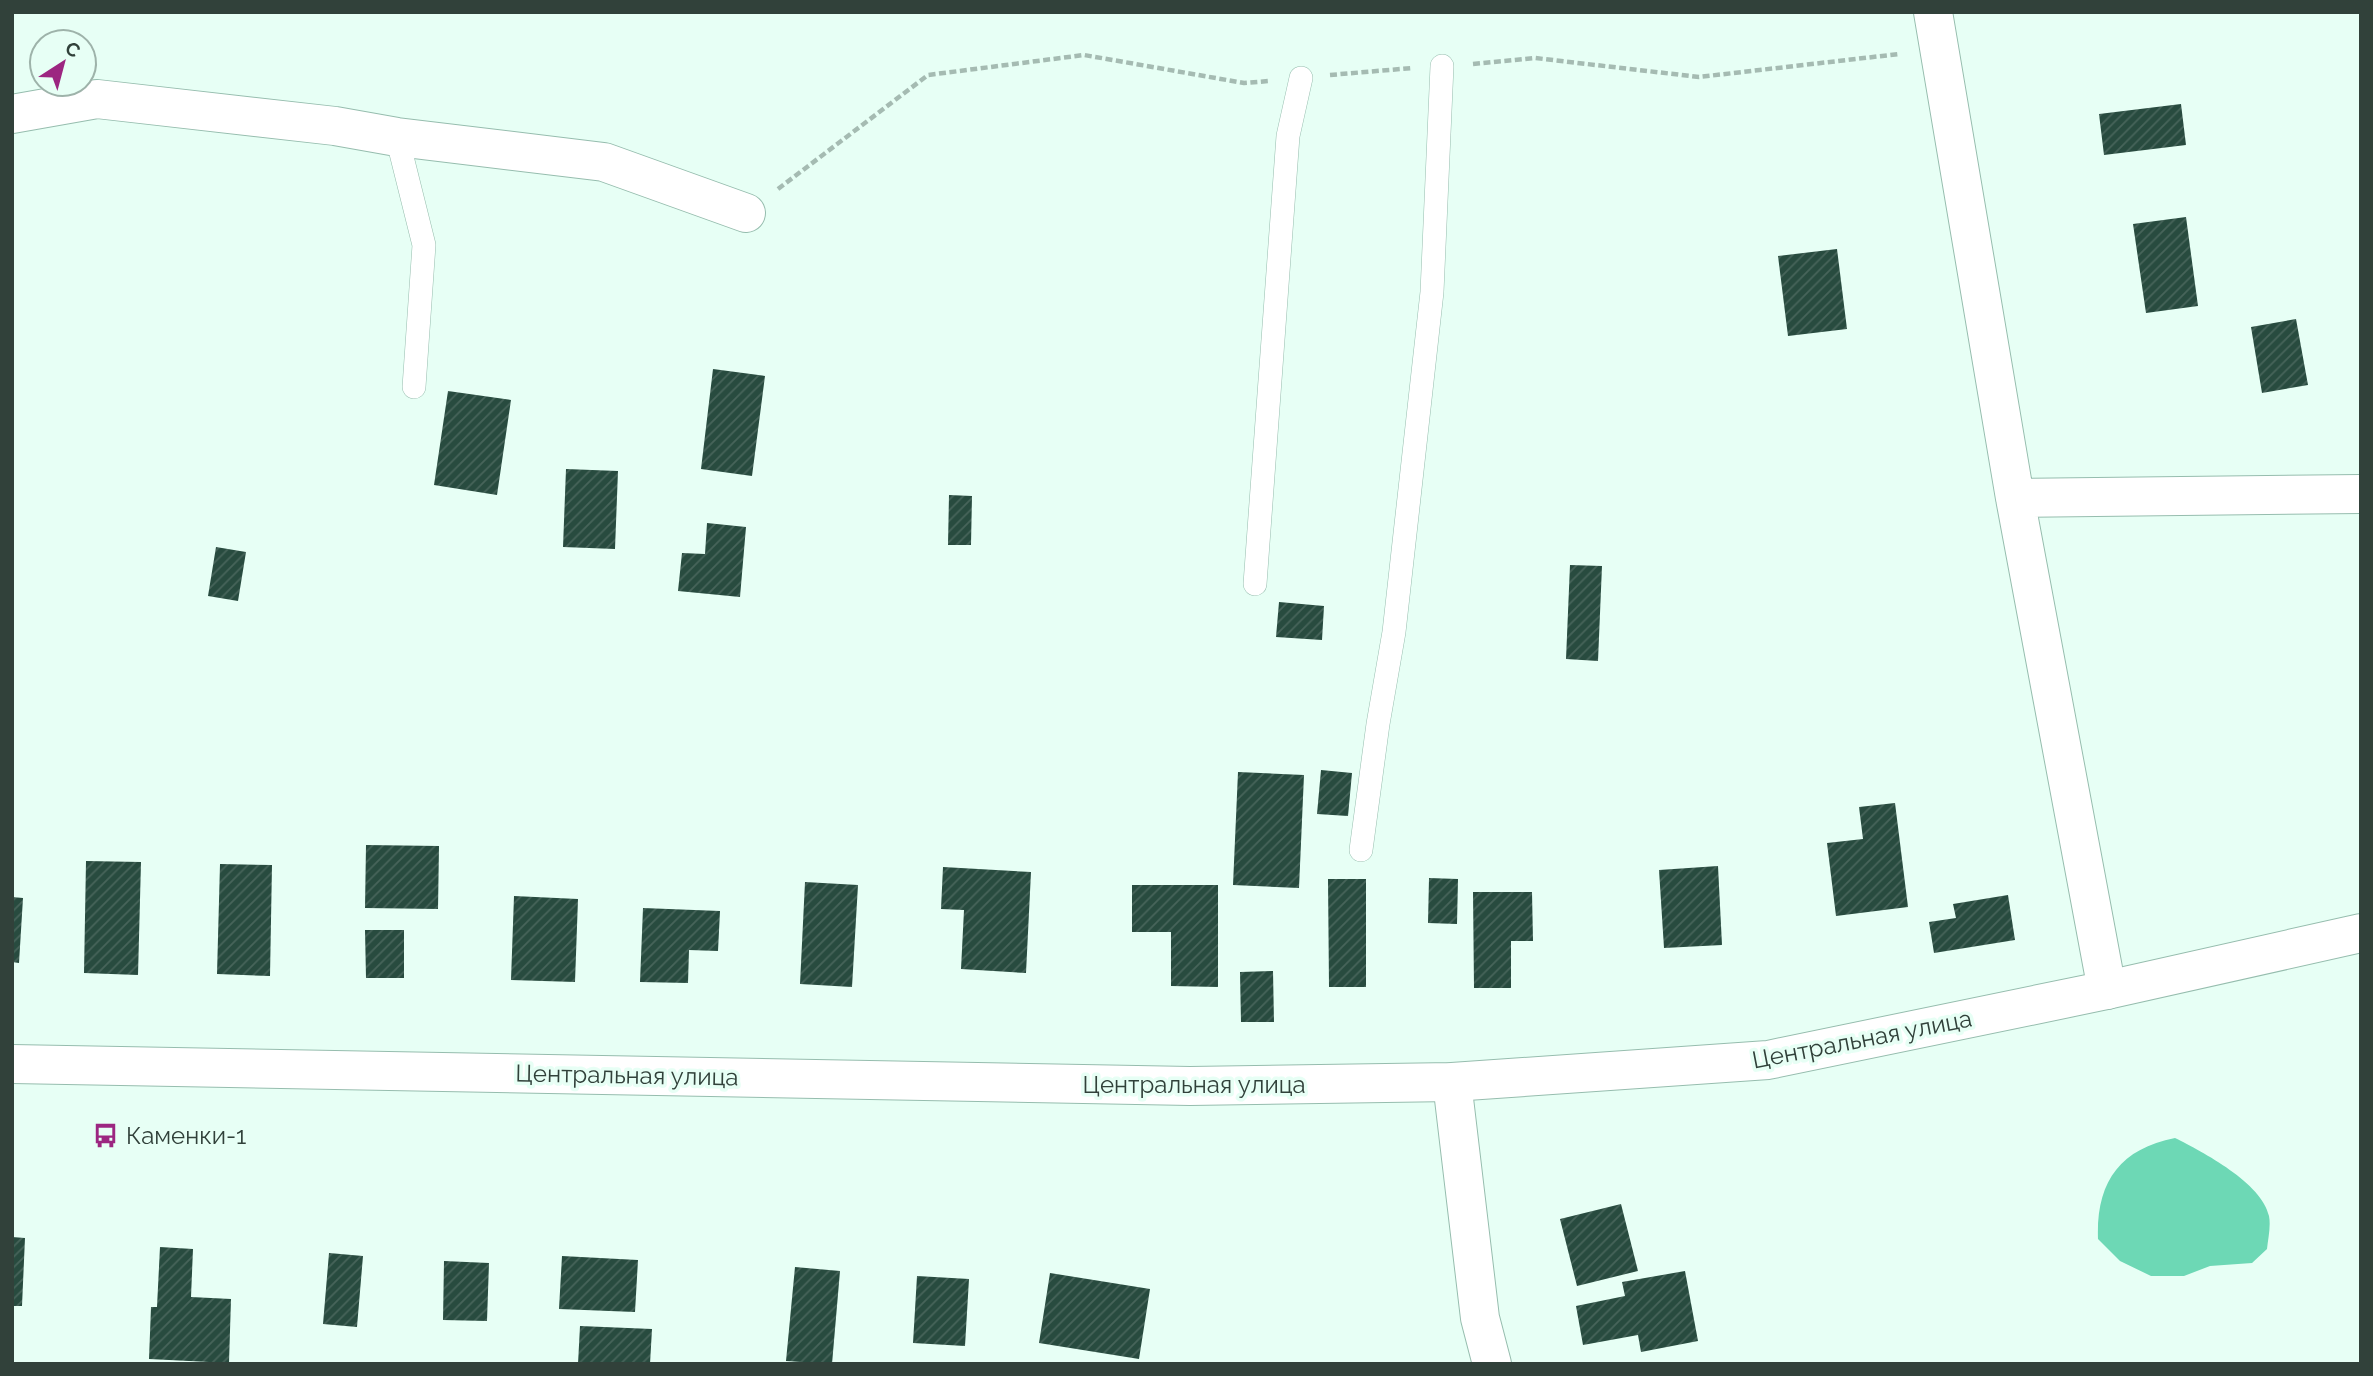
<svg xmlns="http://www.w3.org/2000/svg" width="2373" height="1376" font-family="Raleway,sans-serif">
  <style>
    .water { fill: #6dd8b5 }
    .building { fill: url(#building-hatch) }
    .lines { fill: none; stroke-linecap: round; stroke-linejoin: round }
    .lane-casing { stroke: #96bdae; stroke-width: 24 }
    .street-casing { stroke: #96bdae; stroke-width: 40 }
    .secondary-casing { stroke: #96bdae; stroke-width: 40 }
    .path { stroke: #a5bbb2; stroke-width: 4.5; stroke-dasharray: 7 3.5; stroke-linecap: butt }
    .lane { stroke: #fff; stroke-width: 23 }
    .street { stroke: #fff; stroke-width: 38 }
    .secondary { stroke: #fff; stroke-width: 38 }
    .labels { text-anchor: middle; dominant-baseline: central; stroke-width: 7; stroke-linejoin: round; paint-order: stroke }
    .street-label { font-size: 24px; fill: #31413a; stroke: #e7fff5 }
    .poi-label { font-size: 24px; fill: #31413a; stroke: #e7fff5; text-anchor: start }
  </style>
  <defs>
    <pattern id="building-hatch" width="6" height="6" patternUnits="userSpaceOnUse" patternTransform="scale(1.75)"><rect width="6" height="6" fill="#284b3f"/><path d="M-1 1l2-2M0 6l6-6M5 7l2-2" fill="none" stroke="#47645a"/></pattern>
  </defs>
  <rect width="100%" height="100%" fill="#e7fff5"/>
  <!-- water -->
  <path class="water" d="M 2175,1138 C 2203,1152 2262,1183 2269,1216 C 2271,1226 2268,1239 2267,1249 L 2252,1263 L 2210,1266 L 2184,1276 L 2151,1276 L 2120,1261 L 2098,1239 C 2096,1183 2119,1149 2175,1138 Z"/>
  <!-- building -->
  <path class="building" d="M 2181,104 L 2186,145 L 2104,155 L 2099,114 Z
    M 2186,217 L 2198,306 L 2146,313 L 2133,224 Z
    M 1837,249 L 1847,329 L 1788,336 L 1778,256 Z
    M 2296,319 L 2308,385 L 2262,393 L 2251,327 Z
    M 713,369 L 765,376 L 752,476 L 701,469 Z
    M 448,391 L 511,400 L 497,495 L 434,485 Z
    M 566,469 L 618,471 L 615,549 L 563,547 Z
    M 949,495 L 972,496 L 971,545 L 948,545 Z
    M 707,523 L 746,527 L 740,597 L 678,591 L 682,553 L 705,554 Z
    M 216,547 L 246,552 L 238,601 L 208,596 Z
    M 1570,565 L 1602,566 L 1598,661 L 1566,659 Z
    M 1279,602 L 1324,606 L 1322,640 L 1276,637 Z
    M 1321,770 L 1352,773 L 1348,816 L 1317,814 Z
    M 1238,772 L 1304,775 L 1299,888 L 1233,885 Z
    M 1895,803 L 1908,907 L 1836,916 L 1827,843 L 1863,839 L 1859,807 Z
    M 366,845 L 439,846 L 438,909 L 365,908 Z
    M 86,861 L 141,862 L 138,975 L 84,973 Z
    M 220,864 L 272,865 L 270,976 L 217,974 Z
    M 1718,866 L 1722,945 L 1664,948 L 1659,870 Z
    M 943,867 L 1031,872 L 1026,973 L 961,969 L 964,910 L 941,909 Z
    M 1429,878 L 1458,879 L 1457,924 L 1428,923 Z
    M 1328,879 L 1366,879 L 1366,987 L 1329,987 Z
    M 805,882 L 858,885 L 852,987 L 800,984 Z
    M 1132,885 L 1218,885 L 1218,987 L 1171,986 L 1171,932 L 1132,932 Z
    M 1473,892 L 1532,892 L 1533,941 L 1511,941 L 1511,988 L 1474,988 Z
    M 2008,895 L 2015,940 L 1934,953 L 1929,922 L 1956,918 L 1953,904 Z
    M 514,896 L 578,899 L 575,982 L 511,980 Z
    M 12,897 L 23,898 L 19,963 L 12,962 Z
    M 643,908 L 720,911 L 718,951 L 689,950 L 688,983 L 640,982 Z
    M 365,930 L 404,930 L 404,978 L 366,978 Z
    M 1273,971 L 1274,1022 L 1241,1022 L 1240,972 Z
    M 1621,1204 L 1638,1271 L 1577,1286 L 1560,1219 Z
    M 12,1237 L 25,1238 L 22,1306 L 12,1306 Z
    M 160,1247 L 193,1249 L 191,1297 L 231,1299 L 229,1363 L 149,1359 L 151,1307 L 157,1307 Z
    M 329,1253 L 363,1256 L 357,1327 L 323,1324 Z
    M 562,1256 L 638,1260 L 635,1312 L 559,1309 Z
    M 444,1261 L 489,1263 L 487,1321 L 443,1320 Z
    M 795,1267 L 840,1271 L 832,1364 L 786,1361 Z
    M 1685,1271 L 1698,1341 L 1641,1352 L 1638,1335 L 1583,1345 L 1576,1306 L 1625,1296 L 1622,1282 Z
    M 1050,1273 L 1150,1289 L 1139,1359 L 1039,1343 Z
    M 917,1276 L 969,1279 L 965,1346 L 913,1343 Z
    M 580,1326 L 652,1329 L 650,1364 L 578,1364 Z"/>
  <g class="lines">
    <defs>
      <path id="lane" d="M 397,137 L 424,245 L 414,387
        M 1255,584 L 1288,136 L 1301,78
        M 1361,850 L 1378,724 L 1394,632 L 1432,292 L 1442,66"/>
      <path id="street" d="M 1933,12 L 2015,498 L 2107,990
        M 12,114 L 97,99 L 335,126 L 397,137 L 604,162 L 746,213
        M 2015,498 L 2361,494
        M 1452,1082 L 1480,1318 L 1492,1364"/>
      <path id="secondary" d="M 12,1064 L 1190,1086 L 1452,1082 L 1768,1060 L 2107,990 L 2361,933"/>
    </defs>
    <!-- lane casing -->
    <use href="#lane" class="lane-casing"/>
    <!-- street casing -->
    <use href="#street" class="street-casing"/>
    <!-- secondary casing -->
    <use href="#secondary" class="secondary-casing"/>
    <!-- path -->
    <path class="path" d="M 1473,64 L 1535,58 L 1699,77 L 1899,54
      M 1330,75 L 1412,68
      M 778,189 L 928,75 L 1084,55 L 1244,83 L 1269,81"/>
    <!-- lane -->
    <use href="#lane" class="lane"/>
    <!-- street -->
    <use href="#street" class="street"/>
    <!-- secondary -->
    <use href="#secondary" class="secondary"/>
  </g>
  <!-- icons -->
  <defs>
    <symbol id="bus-bare" viewBox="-9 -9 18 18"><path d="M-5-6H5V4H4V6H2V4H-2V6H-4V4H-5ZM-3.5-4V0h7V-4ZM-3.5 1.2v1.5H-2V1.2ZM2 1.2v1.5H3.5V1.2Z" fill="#9c2681" stroke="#e7fff5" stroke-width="2.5" paint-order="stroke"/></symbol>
  </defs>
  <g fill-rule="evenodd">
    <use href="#bus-bare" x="88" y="1118" width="35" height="35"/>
  </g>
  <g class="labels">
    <!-- street labels -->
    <g class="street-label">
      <text transform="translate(1862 1039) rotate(-11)">Центральная улица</text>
      <text transform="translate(627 1075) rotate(1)">Центральная улица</text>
      <text x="1194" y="1084">Центральная улица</text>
    </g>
    <!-- poi labels -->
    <g class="poi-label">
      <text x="126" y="1135">Каменки-1</text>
    </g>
  </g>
  <!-- border -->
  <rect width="2373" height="1376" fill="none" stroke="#31413a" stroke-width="28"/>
  <!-- north arrow -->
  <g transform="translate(63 63) rotate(36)"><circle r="33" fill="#e7fff5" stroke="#9eb3aa" stroke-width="2"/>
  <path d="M0-5L12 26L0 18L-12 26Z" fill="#9c2681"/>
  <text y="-10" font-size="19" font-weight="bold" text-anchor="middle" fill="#31413a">С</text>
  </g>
</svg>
